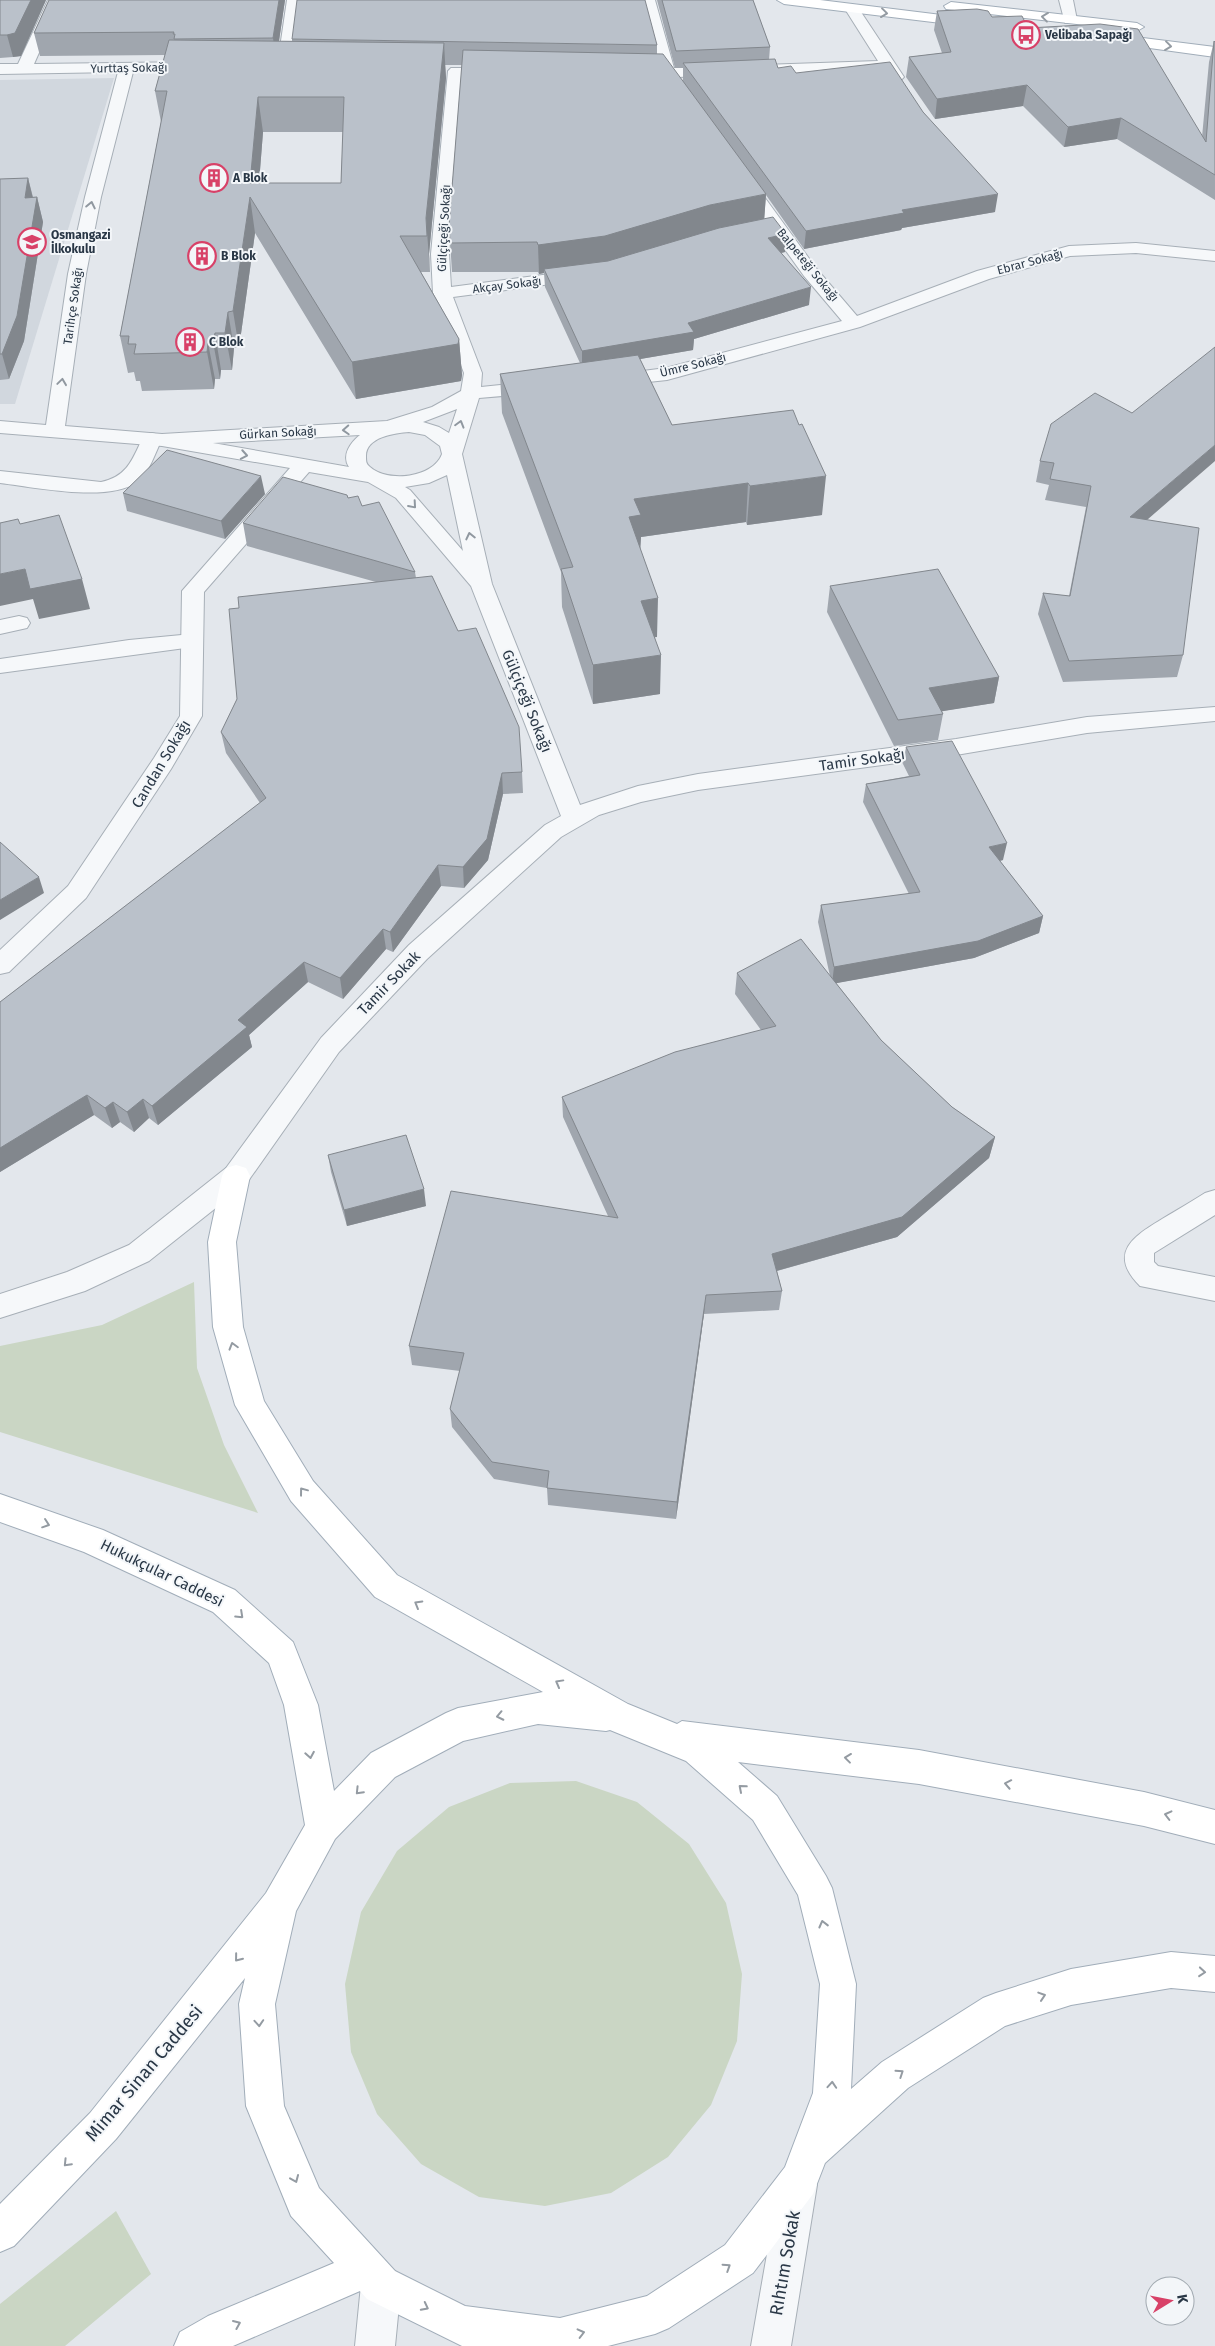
<svg xmlns="http://www.w3.org/2000/svg" width="1215" height="2346" font-family="'Fira Sans',sans-serif">
  <style>
    .built { fill: #d1d7de }
    .green { fill: #cad6c4 }
    .lines { fill: none; stroke-linecap: round; stroke-linejoin: round }
    .lane-casing { stroke: #a7afb7; stroke-width: 2 }
    .street-casing { stroke: #a7afb7; stroke-width: 2 }
    .primary-casing { stroke: #a1adb9; stroke-width: 2 }
    .lane { fill: #f6f8fa; fill-rule: evenodd }
    .street { fill: #f6f8fa; fill-rule: evenodd }
    .primary { fill: #fff; fill-rule: evenodd }
    .wall { fill: #a0a6ae; fill-rule: evenodd }
    .shaded-wall { fill: #82878d }
    .building { fill: #bac1ca; stroke: #82878d; fill-rule: evenodd }
    .oneway { stroke: #949ba2 }
    .oneway2 { stroke: #9098a0 }
    .labels { text-anchor: middle; dominant-baseline: central; stroke-width: 4; stroke-linejoin: round; paint-order: stroke }
    .far-poi-label { font-size: 12px; font-weight: bold; fill: #293746; stroke: #f3f6f9; text-anchor: start }
    .far-street-label { font-size: 12px; fill: #293746; stroke: #f3f6f9 }
    .street-label { font-size: 15px; fill: #293746; stroke: #f3f6f9 }
    .near-street-label { font-size: 18px; fill: #293746; stroke: #f3f6f9 }
  </style>
  <rect width="100%" height="100%" fill="#e3e7ec"/>
  <!-- built -->
  <path class="built" d="M 114,78 L 15,404 L 0,404 L 0,80 Z"/>
  <!-- green -->
  <path class="green" d="M 194,1282 L 197,1368 L 224,1445 L 258,1513 L 0,1432 L 0,1346 L 102,1325 Z
    M 576,1781 L 637,1802 L 689,1844 L 726,1903 L 742,1974 L 737,2041 L 711,2105 L 668,2157 L 611,2193 L 545,2206 L 479,2197 L 421,2164 L 377,2114 L 351,2052 L 345,1984 L 361,1912 L 397,1851 L 449,1807 L 510,1783 Z
    M 116,2211 L 151,2274 L 65,2346 L 0,2346 L 0,2304 Z"/>
  <g class="lines">
    <defs>
      <path id="lane" d="M 152,433 L 159,435 L 162,439 C 155,453 150,472 137,482 C 109,503 34,487 0,483 L 0,471 L 101,482 C 126,477 132,461 142,439 L 145,435 Z
        M 19,616 L 27,618 L 30,623 L 27,628 L 0,634 L 0,620 Z
        M 192,634 L 200,636 L 203,641 L 200,646 L 0,673 L 0,659 L 129,640 Z
        M 1215,1190 L 1215,1215 L 1154,1253 L 1154,1262 L 1158,1266 L 1215,1277 L 1215,1301 L 1140,1286 C 1107,1253 1134,1236 1162,1219 C 1177,1210 1191,1202 1205,1193 Z"/>
      <path id="street" d="M 48,0 L 62,0 L 34,64 L 198,62 L 206,67 L 198,72 L 133,72 L 101,197 L 86,274 L 65,426 L 162,434 L 387,421 L 432,407 L 461,391 L 464,373 L 433,293 L 431,254 L 448,71 L 451,68 L 461,68 L 464,71 L 449,254 L 451,287 L 581,270 L 587,271 L 590,275 L 587,279 L 581,280 L 453,297 L 482,373 L 481,387 L 538,381 L 545,383 L 547,387 L 545,391 L 538,393 L 479,398 L 462,454 L 492,584 L 580,805 L 638,786 L 698,774 L 956,739 L 1087,717 L 1215,707 L 1215,721 L 1087,733 L 956,755 L 698,790 L 641,802 L 599,815 L 561,837 L 427,959 L 339,1052 L 246,1184 L 149,1261 L 85,1291 L 0,1318 L 0,1294 L 67,1272 L 129,1245 L 226,1168 L 321,1038 L 409,945 L 545,825 L 561,816 L 471,586 L 396,498 L 368,482 L 309,472 L 204,592 L 202,716 L 171,769 L 86,898 L 9,972 L 0,974 L 0,950 L 68,886 L 154,758 L 180,716 L 182,591 L 290,468 L 162,446 L 0,433 L 0,421 L 46,425 L 68,274 L 85,197 L 118,72 L 0,74 L 0,64 L 18,64 ZM 457,409 L 449,433 L 439,427 L 423,422 ZM 409,432 L 425,435 L 440,446 L 442,454 C 433,478 388,483 370,467 C 366,464 366,461 366,457 C 365,437 395,433 409,432 ZM 360,435 C 351,442 341,455 349,467 L 213,443 ZM 447,475 L 463,551 L 410,490 L 405,487 L 429,483 Z
        M 287,0 L 301,0 L 293,68 L 290,71 L 280,71 L 277,68 Z
        M 641,0 L 655,0 L 674,68 L 878,61 L 845,9 L 852,5 L 857,6 L 904,77 L 901,80 L 891,80 L 884,70 L 677,77 L 685,88 L 683,91 L 671,91 L 662,78 L 636,77 L 633,74 L 636,71 L 659,69 Z
        M 1059,0 L 1073,0 L 1077,20 L 1075,23 L 1065,23 Z
        M 743,175 L 749,176 L 816,268 L 857,316 L 977,271 L 1069,246 L 1136,243 L 1215,251 L 1215,261 L 1136,253 L 1070,256 L 989,279 L 860,327 L 667,380 L 611,386 L 604,384 L 602,380 L 604,376 L 666,368 L 842,321 L 804,276 L 735,180 L 737,176 Z
        M 798,2166 L 812,2171 L 817,2185 L 791,2346 L 751,2346 L 779,2185 L 784,2171 Z
        M 381,2265 L 395,2271 L 401,2285 L 395,2346 L 355,2346 L 361,2285 L 367,2271 Z"/>
      <path id="primary" d="M 777,0 L 820,0 L 974,19 L 981,23 L 974,27 L 784,4 Z
        M 951,2 L 1137,23 L 1144,27 L 1137,31 L 946,9 L 944,6 Z
        M 1111,34 L 1215,47 L 1215,57 L 1106,42 L 1103,39 L 1106,36 Z
        M 236,1165 L 246,1168 L 250,1176 L 236,1242 L 243,1327 L 264,1401 L 313,1481 L 397,1575 L 628,1704 L 677,1724 L 682,1721 L 919,1750 L 1144,1792 L 1215,1810 L 1215,1844 L 1144,1826 L 919,1784 L 738,1762 L 777,1796 L 826,1876 L 832,1888 L 856,1984 L 851,2089 L 882,2062 L 983,1998 L 996,1993 L 1071,1969 L 1171,1952 L 1215,1956 L 1215,1992 L 1171,1988 L 1071,2005 L 1005,2026 L 908,2088 L 825,2163 L 813,2194 L 753,2273 L 669,2328 L 655,2334 L 608,2346 L 462,2346 L 367,2299 L 360,2291 L 233,2346 L 174,2346 L 180,2332 L 208,2316 L 334,2263 L 291,2216 L 246,2106 L 239,2004 L 245,1978 L 116,2139 L 14,2246 L 0,2252 L 0,2204 L 90,2113 L 266,1893 L 305,1825 L 284,1705 L 269,1663 L 213,1612 L 84,1552 L 0,1522 L 0,1494 L 103,1530 L 235,1590 L 293,1642 L 318,1705 L 334,1791 L 371,1753 L 446,1713 L 458,1708 L 543,1692 L 375,1597 L 291,1501 L 235,1405 L 213,1327 L 208,1242 L 222,1176 L 226,1168 ZM 538,1724 L 606,1731 L 610,1730 L 686,1761 L 753,1820 L 798,1895 L 820,1984 L 813,2093 L 785,2167 L 725,2245 L 647,2296 L 560,2318 L 465,2306 L 395,2271 L 319,2188 L 284,2106 L 275,2004 L 296,1911 L 335,1839 L 395,1777 L 463,1741 Z"/>
    </defs>
    <!-- lane casing -->
    <use href="#lane" class="lane-casing"/>
    <!-- street casing -->
    <use href="#street" class="street-casing"/>
    <!-- primary casing -->
    <use href="#primary" class="primary-casing"/>
    <!-- lane -->
    <use href="#lane" class="lane"/>
    <!-- street -->
    <use href="#street" class="street"/>
    <!-- primary -->
    <use href="#primary" class="primary"/>
  </g>
  <!-- wall -->
  <path class="wall" d="M 0,0 L 46,0 L 21,56 L 13,57 L 0,58 Z
    M 49,0 L 285,0 L 279,41 L 292,41 L 292,39 L 657,45 L 657,54 L 683,81 L 683,68 L 675,68 L 657,0 L 753,0 L 770,47 L 769,60 L 778,68 L 923,112 L 995,212 L 902,228 L 901,230 L 804,249 L 766,195 L 764,219 L 786,234 L 785,252 L 781,253 L 809,305 L 694,339 L 693,350 L 640,359 L 672,425 L 822,515 L 747,525 L 746,522 L 641,537 L 640,549 L 657,637 L 655,637 L 660,694 L 593,704 L 562,607 L 561,572 L 502,413 L 500,374 L 580,363 L 545,287 L 544,273 L 539,274 L 538,272 L 452,272 L 449,225 L 462,65 L 445,65 L 446,78 L 429,254 L 430,272 L 421,272 L 459,339 L 462,375 L 461,381 L 356,399 L 255,233 L 239,348 L 234,348 L 232,370 L 221,370 L 220,379 L 215,379 L 214,389 L 142,391 L 140,381 L 136,381 L 134,372 L 128,373 L 120,336 L 161,122 L 155,91 L 165,55 L 40,56 L 34,33 ZM 263,132 L 343,132 L 341,183 L 259,183 Z
    M 937,11 L 992,17 L 1028,28 L 1202,137 L 1209,62 L 1214,41 L 1215,42 L 1215,200 L 1117,139 L 1064,147 L 1023,106 L 935,119 L 906,77 L 909,57 L 942,53 L 934,30 Z
    M 28,178 L 33,197 L 37,197 L 43,222 L 24,341 L 9,379 L 0,380 L 0,179 Z
    M 1132,413 L 1147,520 L 1183,655 L 1177,677 L 1063,682 L 1038,614 L 1043,593 L 1069,596 L 1086,507 L 1045,500 L 1049,485 L 1036,482 L 1040,461 Z
    M 123,493 L 265,494 L 225,539 L 127,511 Z
    M 348,498 L 362,506 L 415,572 L 416,578 L 522,772 L 523,793 L 503,794 L 488,860 L 464,888 L 441,886 L 393,952 L 386,949 L 343,999 L 308,982 L 249,1035 L 252,1047 L 158,1125 L 149,1118 L 134,1132 L 120,1122 L 112,1128 L 94,1115 L 0,1172 L 0,1002 L 260,803 L 226,753 L 221,732 L 237,699 L 239,608 L 376,582 L 247,546 L 243,523 Z
    M 830,586 L 999,677 L 994,703 L 942,711 L 943,714 L 938,740 L 894,746 L 827,612 Z
    M 906,747 L 1003,860 L 1000,861 L 1043,916 L 1039,933 L 974,958 L 836,983 L 881,1040 L 952,1107 L 995,1137 L 989,1158 L 897,1237 L 777,1271 L 782,1291 L 779,1310 L 704,1314 L 676,1519 L 548,1505 L 547,1488 L 494,1479 L 452,1427 L 450,1409 L 460,1371 L 412,1365 L 409,1346 L 608,1216 L 563,1117 L 562,1097 L 761,1030 L 735,994 L 737,973 L 830,976 L 818,922 L 821,905 L 909,894 L 863,802 L 866,784 L 909,776 L 903,764 Z
    M 328,1155 L 426,1206 L 347,1226 L 331,1172 Z"/>
  <!-- shaded-wall -->
  <path class="shaded-wall" d="M 31,0 L 46,0 L 21,56 L 13,57 L 7,35 Z
    M 279,0 L 285,0 L 276,61 L 273,38 Z
    M 444,43 L 446,78 L 429,254 L 430,272 L 426,218 Z
    M 1027,85 L 1023,106 L 935,119 L 937,99 Z
    M 258,97 L 263,132 L 257,208 L 250,183 Z
    M 1121,118 L 1117,139 L 1064,147 L 1068,127 Z
    M 28,178 L 34,203 L 25,198 Z
    M 766,194 L 764,223 L 605,265 L 544,269 L 544,273 L 539,274 L 538,245 L 710,205 Z
    M 998,194 L 995,212 L 902,228 L 901,230 L 804,249 L 806,231 L 902,210 Z
    M 37,197 L 43,222 L 24,341 L 9,379 L 2,354 Z
    M 250,197 L 255,233 L 239,348 L 233,311 Z
    M 786,234 L 785,252 L 767,256 L 768,238 Z
    M 811,287 L 809,305 L 694,339 L 693,350 L 582,369 L 582,351 L 688,323 Z
    M 228,312 L 234,348 L 232,370 L 225,333 Z
    M 215,333 L 221,370 L 220,379 L 213,342 Z
    M 459,339 L 462,375 L 461,381 L 356,399 L 352,362 Z
    M 208,343 L 215,379 L 214,389 L 207,352 Z
    M 1215,445 L 1215,461 L 1125,539 L 1130,517 Z
    M 261,476 L 265,494 L 225,539 L 221,521 Z
    M 826,476 L 822,515 L 747,525 L 750,486 Z
    M 748,483 L 746,522 L 641,537 L 640,554 L 629,517 L 634,499 Z
    M 25,569 L 82,579 L 90,609 L 39,619 L 33,599 L 0,606 L 0,574 Z
    M 658,598 L 657,637 L 640,639 L 641,601 Z
    M 661,655 L 660,694 L 593,704 L 593,665 Z
    M 999,677 L 994,703 L 925,714 L 929,688 Z
    M 502,773 L 503,794 L 488,860 L 464,888 L 463,867 Z
    M 1007,843 L 1003,860 L 985,864 L 989,847 Z
    M 438,865 L 441,886 L 393,952 L 390,932 Z
    M 39,877 L 44,893 L 0,920 L 0,900 Z
    M 1043,916 L 1039,933 L 974,958 L 832,984 L 834,967 Z
    M 383,929 L 386,949 L 343,999 L 340,978 Z
    M 304,962 L 308,982 L 249,1035 L 252,1047 L 158,1125 L 152,1106 L 238,1020 Z
    M 87,1095 L 94,1115 L 0,1172 L 0,1148 Z
    M 143,1099 L 149,1118 L 134,1132 L 127,1112 Z
    M 113,1102 L 120,1122 L 112,1128 L 105,1108 Z
    M 995,1137 L 989,1158 L 897,1237 L 769,1273 L 772,1254 Z
    M 424,1189 L 426,1206 L 347,1226 L 344,1210 Z
    M 706,1295 L 704,1314 L 676,1519 L 677,1502 Z"/>
  <!-- building -->
  <path class="building" d="M 0,0 L 31,0 L 15,33 L 7,35 L 0,35 Z
    M 49,0 L 279,0 L 273,38 L 174,39 L 175,34 L 173,34 L 174,32 L 34,33 Z
    M 297,0 L 645,0 L 657,45 L 292,39 Z
    M 662,0 L 753,0 L 770,47 L 676,51 Z
    M 977,9 L 988,11 L 992,17 L 1022,16 L 1028,28 L 1100,24 L 1138,29 L 1206,142 L 1214,41 L 1215,42 L 1215,175 L 1121,118 L 1068,127 L 1027,85 L 937,99 L 909,57 L 951,52 L 937,11 Z
    M 169,40 L 444,43 L 426,218 L 427,236 L 400,236 L 459,339 L 458,344 L 352,362 L 250,197 L 233,311 L 228,312 L 225,333 L 215,333 L 213,342 L 208,343 L 207,352 L 134,354 L 136,344 L 128,344 L 129,336 L 120,336 L 167,91 L 155,91 ZM 258,97 L 344,97 L 341,183 L 250,183 Z
    M 463,50 L 663,54 L 766,194 L 710,205 L 605,236 L 538,245 L 537,242 L 450,243 L 449,225 Z
    M 775,59 L 778,68 L 791,66 L 796,73 L 890,62 L 923,112 L 998,194 L 902,210 L 904,213 L 806,231 L 683,63 Z
    M 28,178 L 25,198 L 37,197 L 17,316 L 2,354 L 0,354 L 0,179 Z
    M 773,217 L 786,234 L 768,238 L 811,287 L 688,323 L 694,332 L 582,351 L 544,269 L 608,261 L 719,228 Z
    M 1215,347 L 1215,445 L 1130,517 L 1199,528 L 1183,655 L 1069,661 L 1043,593 L 1070,596 L 1091,486 L 1050,479 L 1054,463 L 1040,461 L 1051,424 L 1095,393 L 1132,413 Z
    M 638,355 L 672,425 L 793,410 L 799,425 L 802,424 L 826,476 L 750,486 L 748,483 L 634,499 L 641,515 L 629,517 L 658,598 L 641,601 L 661,655 L 593,665 L 561,569 L 573,567 L 500,374 Z
    M 167,450 L 261,476 L 221,521 L 123,493 Z
    M 283,477 L 347,495 L 348,498 L 358,496 L 362,506 L 379,502 L 415,572 L 243,523 Z
    M 59,515 L 82,579 L 30,589 L 25,569 L 0,574 L 0,523 L 18,519 L 20,524 Z
    M 938,569 L 999,677 L 929,688 L 943,714 L 898,720 L 830,586 Z
    M 432,576 L 458,631 L 476,628 L 519,727 L 522,772 L 502,773 L 487,839 L 463,867 L 438,865 L 390,932 L 383,929 L 340,978 L 304,962 L 238,1020 L 247,1027 L 152,1106 L 143,1099 L 127,1112 L 113,1102 L 105,1108 L 87,1095 L 0,1148 L 0,1002 L 266,798 L 221,732 L 237,699 L 229,609 L 239,608 L 238,597 Z
    M 952,741 L 1007,843 L 989,847 L 1043,916 L 978,941 L 834,967 L 821,905 L 920,892 L 866,784 L 920,775 L 906,747 Z
    M 0,842 L 39,877 L 0,900 Z
    M 801,939 L 881,1040 L 952,1107 L 995,1137 L 902,1217 L 772,1254 L 782,1291 L 706,1295 L 677,1502 L 547,1488 L 549,1471 L 492,1462 L 450,1409 L 464,1353 L 409,1346 L 451,1191 L 618,1218 L 562,1097 L 675,1052 L 776,1026 L 737,973 Z
    M 406,1135 L 424,1189 L 344,1210 L 328,1155 Z"/>
  <!-- one-way arrows -->
  <defs><path id="oneway-chevron" d="M-2-3.5L2.5 0L-2 3.5" fill="none" stroke-width="1.6" stroke-linecap="round" stroke-linejoin="round" transform="scale(1.25)"/></defs>
  <g class="oneway">
    <use href="#oneway-chevron" transform="translate(884 13) rotate(7)"/>
    <use href="#oneway-chevron" transform="translate(1045 17) rotate(-173)"/>
    <use href="#oneway-chevron" transform="translate(1168 46) rotate(7)"/>
    <use href="#oneway-chevron" transform="translate(233 1346) rotate(-106)"/>
    <use href="#oneway-chevron" transform="translate(303 1491) rotate(-127)"/>
    <use href="#oneway-chevron" transform="translate(46 1524) rotate(19)"/>
    <use href="#oneway-chevron" transform="translate(418 1604) rotate(-150)"/>
    <use href="#oneway-chevron" transform="translate(240 1615) rotate(43)"/>
    <use href="#oneway-chevron" transform="translate(559 1683) rotate(-151)"/>
    <use href="#oneway-chevron" transform="translate(500 1716) rotate(168)"/>
    <use href="#oneway-chevron" transform="translate(310 1755) rotate(80)"/>
    <use href="#oneway-chevron" transform="translate(848 1758) rotate(-173)"/>
    <use href="#oneway-chevron" transform="translate(1008 1784) rotate(-169)"/>
    <use href="#oneway-chevron" transform="translate(742 1788) rotate(-139)"/>
    <use href="#oneway-chevron" transform="translate(359 1791) rotate(134)"/>
    <use href="#oneway-chevron" transform="translate(1168 1815) rotate(-166)"/>
    <use href="#oneway-chevron" transform="translate(823 1924) rotate(-104)"/>
    <use href="#oneway-chevron" transform="translate(238 1958) rotate(129)"/>
    <use href="#oneway-chevron" transform="translate(1202 1972) rotate(5)"/>
    <use href="#oneway-chevron" transform="translate(1042 1996) rotate(-18)"/>
    <use href="#oneway-chevron" transform="translate(259 2023) rotate(86)"/>
    <use href="#oneway-chevron" transform="translate(900 2073) rotate(-34)"/>
    <use href="#oneway-chevron" transform="translate(832 2085) rotate(-86)"/>
    <use href="#oneway-chevron" transform="translate(67 2163) rotate(134)"/>
    <use href="#oneway-chevron" transform="translate(295 2179) rotate(67)"/>
    <use href="#oneway-chevron" transform="translate(727 2267) rotate(-33)"/>
    <use href="#oneway-chevron" transform="translate(425 2307) rotate(27)"/>
    <use href="#oneway-chevron" transform="translate(237 2324) rotate(-23)"/>
    <use href="#oneway-chevron" transform="translate(581 2333) rotate(-14)"/>
  </g>
  <g class="oneway2">
    <use href="#oneway-chevron" transform="translate(91 205) rotate(-78)"/>
    <use href="#oneway-chevron" transform="translate(62 382) rotate(-82)"/>
    <use href="#oneway-chevron" transform="translate(460 424) rotate(-74)"/>
    <use href="#oneway-chevron" transform="translate(346 430) rotate(177)"/>
    <use href="#oneway-chevron" transform="translate(244 455) rotate(10)"/>
    <use href="#oneway-chevron" transform="translate(413 505) rotate(49)"/>
    <use href="#oneway-chevron" transform="translate(470 536) rotate(-103)"/>
  </g>
  <!-- icons -->
  <defs>
    <symbol id="bus-ring" viewBox="-11 -11 22 22"><circle r="9.5" fill="#f3f6f9" stroke="#d84168" stroke-width="1.5"/><path d="M-5-6H5V4H4V6H2V4H-2V6H-4V4H-5ZM-3.5-4V0h7V-4ZM-3.5 1.2v1.5H-2V1.2ZM2 1.2v1.5H3.5V1.2Z" fill="#d84168"/></symbol>
    <symbol id="building-ring" viewBox="-11 -11 22 22"><circle r="9.5" fill="#f3f6f9" stroke="#d84168" stroke-width="1.5"/><path d="M-4-6H4V6H1V3H-1V6H-4ZM-2.5-4.3h1.7v1.8h-1.7ZM.8-4.3h1.7v1.8H.8ZM-2.5-1h1.7V.8h-1.7ZM.8-1h1.7V.8H.8Z" fill="#d84168"/></symbol>
    <symbol id="school-ring" viewBox="-11 -11 22 22"><circle r="9.5" fill="#f3f6f9" stroke="#d84168" stroke-width="1.5"/><path d="M0-5L7-2L0 1L-7-2ZM-4 1L0 2.5L4 1V4Q0 6-4 4Z" fill="#d84168"/></symbol>
  </defs>
  <g fill-rule="evenodd">
    <use href="#bus-ring" x="1010" y="19" width="32" height="32"/>
    <use href="#building-ring" x="198" y="162" width="32" height="32"/>
    <use href="#school-ring" x="16" y="226" width="32" height="32"/>
    <use href="#building-ring" x="186" y="240" width="32" height="32"/>
    <use href="#building-ring" x="174" y="326" width="32" height="32"/>
  </g>
  <g class="labels">
    <!-- far-poi labels -->
    <g class="far-poi-label">
      <text x="1045" y="35">Velibaba Sapağı</text>
      <text x="233" y="178">A Blok</text>
      <text x="51" y="235">Osmangazi<tspan x="51" dy="14">İlkokulu</tspan></text>
      <text x="221" y="256">B Blok</text>
      <text x="209" y="342">C Blok</text>
    </g>
    <!-- far-street labels -->
    <g class="far-street-label">
      <text transform="translate(129 68) rotate(-1)">Yurttaş Sokağı</text>
      <text transform="translate(444 228) rotate(-87)">Gülçiçeği Sokağı</text>
      <text transform="translate(1030 262) rotate(-15)">Ebrar Sokağı</text>
      <text transform="translate(808 265) rotate(51)">Balpeteği Sokağı</text>
      <text transform="translate(507 285) rotate(-7)">Akçay Sokağı</text>
      <text transform="translate(73 306) rotate(-82)">Tarihçe Sokağı</text>
      <text transform="translate(693 365) rotate(-14)">Ümre Sokağı</text>
      <text transform="translate(278 433) rotate(-3)">Gürkan Sokağı</text>
    </g>
    <!-- street labels -->
    <g class="street-label">
      <text transform="translate(527 701) rotate(68)">Gülçiçeği Sokağı</text>
      <text transform="translate(862 760) rotate(-8)">Tamir Sokağı</text>
      <text transform="translate(161 764) rotate(-59)">Candan Sokağı</text>
      <text transform="translate(389 983) rotate(-46)">Tamir Sokak</text>
      <text transform="translate(162 1573) rotate(26)">Hukukçular Caddesi</text>
    </g>
    <!-- near-street labels -->
    <g class="near-street-label">
      <text transform="translate(144 2073) rotate(-50)">Mimar Sinan Caddesi</text>
      <text transform="translate(785 2263) rotate(-80)">Rıhtım Sokak</text>
    </g>
  </g>
  <!-- north arrow -->
  <g transform="translate(1170 2301) rotate(80)"><circle r="24" fill="#f3f6f9" stroke="#a2aab1"/>
  <path d="M0-4L9 19L0 12L-9 19Z" fill="#d84168"/>
  <text y="-8" font-size="14" font-weight="bold" text-anchor="middle" fill="#293746">K</text>
  </g>
</svg>
